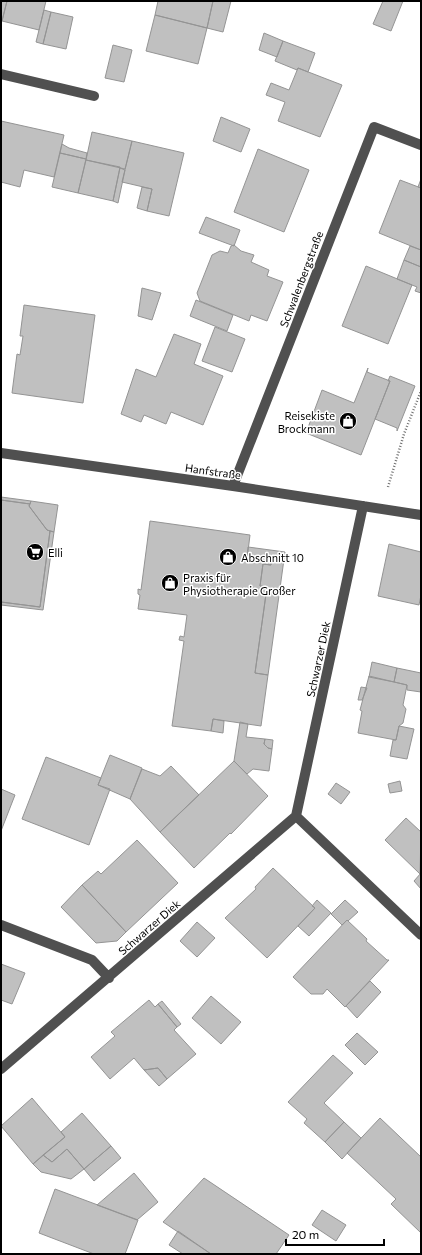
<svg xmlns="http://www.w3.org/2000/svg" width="422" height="1255" font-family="Commissioner,sans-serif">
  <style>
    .building { fill: #c0c0c0; stroke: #949494 }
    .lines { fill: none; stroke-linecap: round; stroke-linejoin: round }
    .path { stroke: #727272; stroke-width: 2.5; stroke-dasharray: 1 2; stroke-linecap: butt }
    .minor { stroke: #505050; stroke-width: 10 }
    .labels { text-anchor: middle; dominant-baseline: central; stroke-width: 3; stroke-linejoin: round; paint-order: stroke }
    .street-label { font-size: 11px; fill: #000; stroke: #fff }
    .poi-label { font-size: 11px; fill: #000; stroke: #fff; text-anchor: start }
  </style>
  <rect width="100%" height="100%" fill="#fff"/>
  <!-- building -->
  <path class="building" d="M 1,1 L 7,1 L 2,21 L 1,21 Z
    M 7,1 L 46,1 L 39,30 L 2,21 Z
    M 158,1 L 213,1 L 207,28 L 155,15 Z
    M 213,1 L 231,1 L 223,32 L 207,28 Z
    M 383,1 L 403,1 L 391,31 L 373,24 Z
    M 44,10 L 51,12 L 43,44 L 36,42 Z
    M 51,12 L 73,17 L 66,49 L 43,44 Z
    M 155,15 L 207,28 L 198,64 L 146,51 Z
    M 264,33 L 283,41 L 277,57 L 259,50 Z
    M 283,41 L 315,53 L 308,72 L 298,68 L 297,70 L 275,61 Z
    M 113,45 L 132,50 L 124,82 L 105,78 Z
    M 298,68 L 342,85 L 320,137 L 278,121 L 285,102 L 266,95 L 271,83 L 289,90 Z
    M 221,117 L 250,129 L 241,152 L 213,141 Z
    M 1,121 L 64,135 L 54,177 L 24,170 L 20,187 L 1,182 Z
    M 92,132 L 132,141 L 125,169 L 86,160 Z
    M 132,141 L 184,153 L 169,216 L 147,211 L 152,189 L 122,182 Z
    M 62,144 L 69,148 L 87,153 L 86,159 L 60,153 Z
    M 258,149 L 309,170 L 284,232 L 234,212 Z
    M 60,153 L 86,159 L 78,193 L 52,187 Z
    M 86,160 L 120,167 L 113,201 L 78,193 Z
    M 120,168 L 125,170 L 118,203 L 113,201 Z
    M 421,179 L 421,188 L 418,187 Z
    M 400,180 L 421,188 L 421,250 L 379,233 Z
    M 142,187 L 152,189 L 147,211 L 137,208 Z
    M 206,217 L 240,230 L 234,246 L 199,233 Z
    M 234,245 L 241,251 L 254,255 L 251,262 L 269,270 L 267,276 L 283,282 L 267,321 L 251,315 L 249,321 L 200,301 L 197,293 L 212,255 L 220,251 L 228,253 L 231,246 Z
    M 410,246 L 421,250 L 421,267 L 404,260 Z
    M 404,260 L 421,267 L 421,293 L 415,291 L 417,287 L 397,279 Z
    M 366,266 L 412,285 L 388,344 L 342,326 Z
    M 142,288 L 161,293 L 152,320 L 138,316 Z
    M 196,300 L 233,315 L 227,331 L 190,316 Z
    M 24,305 L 95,315 L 83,403 L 12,393 L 17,354 L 20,355 L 23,336 L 20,336 Z
    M 215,327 L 245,339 L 232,372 L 202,361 Z
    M 174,334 L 201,344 L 194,364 L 223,376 L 203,425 L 171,412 L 166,424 L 144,415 L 141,422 L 121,414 L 136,369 L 156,377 Z
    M 368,368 L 367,372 L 390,381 L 361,455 L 306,433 L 322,390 L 354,403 Z
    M 390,376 L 415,386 L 397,431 L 397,428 L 375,419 L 390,381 L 388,381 Z
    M 1,497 L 31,501 L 30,504 L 1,500 Z
    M 1,500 L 30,504 L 29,506 L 47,530 L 50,531 L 40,607 L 1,602 Z
    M 31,501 L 58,505 L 54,532 L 47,530 L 29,506 Z
    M 150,521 L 250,535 L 247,559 L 271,562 L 271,565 L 263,564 L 260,586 L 267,587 L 255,673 L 268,675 L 261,726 L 213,719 L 211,731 L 172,726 L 184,641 L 179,640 L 180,636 L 184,637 L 187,615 L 138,609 L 140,595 L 138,594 L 138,589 L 141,590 Z
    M 50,531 L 54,532 L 43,610 L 1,605 L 1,602 L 40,607 Z
    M 389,544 L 421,552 L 421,595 L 419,605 L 378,596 Z
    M 248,547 L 285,552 L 268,675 L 255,673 L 267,587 L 260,586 L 263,564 L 271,565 L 271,562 L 247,559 Z
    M 372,662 L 397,668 L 394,682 L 369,677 Z
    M 397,668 L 421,673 L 421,692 L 407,690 L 407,685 L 394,682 Z
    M 369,676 L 407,685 L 403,705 L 406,709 L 403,723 L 399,726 L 396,740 L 358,733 L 362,711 L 360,710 Z
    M 361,687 L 367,688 L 362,700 L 358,700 Z
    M 213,719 L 224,721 L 223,733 L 211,731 Z
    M 240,722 L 248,724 L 246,737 L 265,739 L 264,744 L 268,748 L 272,749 L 269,771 L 253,769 L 247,774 L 234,761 Z
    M 399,726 L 414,729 L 407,759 L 390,756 L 393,740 L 396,740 Z
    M 265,739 L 273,740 L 272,749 L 268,748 L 264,744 Z
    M 110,755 L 142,768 L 130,799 L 98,785 Z
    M 46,757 L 101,778 L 98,785 L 110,789 L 89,845 L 22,819 Z
    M 234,761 L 268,796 L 231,834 L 230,833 L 194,868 L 160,832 Z
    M 171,766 L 199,795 L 160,832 L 130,799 L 142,769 L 160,776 Z
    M 400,781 L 402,791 L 390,793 L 388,784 Z
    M 336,783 L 350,792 L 341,804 L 328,794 Z
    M 1,789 L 15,795 L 1,831 Z
    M 406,818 L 421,832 L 420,874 L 385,840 Z
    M 137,840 L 178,883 L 126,932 L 82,885 L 98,871 L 101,874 Z
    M 273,868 L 315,908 L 267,958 L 225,918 L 256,889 L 255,887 Z
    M 421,873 L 421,889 L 414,881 Z
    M 82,885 L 126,932 L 117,941 L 96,943 L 61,907 Z
    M 317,900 L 331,913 L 309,936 L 298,926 L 315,908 L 312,906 Z
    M 345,900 L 358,912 L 348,921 L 347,920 L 342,925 L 331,914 Z
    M 347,920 L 367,939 L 366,941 L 387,960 L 389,960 L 345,1007 L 327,989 L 323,994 L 311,994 L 293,977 Z
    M 197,922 L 215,938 L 197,957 L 180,941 Z
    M 1,964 L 25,973 L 12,1004 L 1,1000 Z
    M 370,981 L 381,992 L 357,1018 L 346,1006 Z
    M 211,996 L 241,1022 L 221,1044 L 192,1018 Z
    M 149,1000 L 155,1007 L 158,1004 L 177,1027 L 174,1030 L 196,1054 L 167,1079 L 158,1068 L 144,1070 L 134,1058 L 110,1079 L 91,1057 L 115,1036 L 111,1032 Z
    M 162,1001 L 181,1024 L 177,1027 L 158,1004 Z
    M 357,1033 L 378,1052 L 365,1065 L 345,1045 Z
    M 333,1055 L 353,1073 L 324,1103 L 344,1122 L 325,1142 L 304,1123 L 307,1119 L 288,1102 Z
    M 158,1068 L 167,1079 L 159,1086 L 144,1070 Z
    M 32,1098 L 65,1137 L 33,1164 L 1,1126 Z
    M 82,1113 L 111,1146 L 84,1169 L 67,1149 L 52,1162 L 43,1155 L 65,1137 L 61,1132 Z
    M 380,1118 L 421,1157 L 421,1233 L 391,1204 L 396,1199 L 347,1153 Z
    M 344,1122 L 361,1138 L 342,1159 L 325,1142 Z
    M 111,1146 L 121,1158 L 94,1181 L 84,1169 Z
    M 67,1149 L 84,1169 L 71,1179 L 41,1172 L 33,1164 L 43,1155 L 52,1162 Z
    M 134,1173 L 158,1202 L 137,1220 L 97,1205 Z
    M 204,1178 L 289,1235 L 276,1254 L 211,1254 L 163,1222 Z
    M 55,1189 L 138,1220 L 125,1254 L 94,1254 L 39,1233 Z
    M 322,1210 L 346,1225 L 336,1241 L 312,1225 Z
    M 178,1231 L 211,1254 L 183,1254 L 169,1245 Z"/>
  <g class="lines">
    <!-- path -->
    <path class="path" d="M 388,487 L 404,434 L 421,391"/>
    <!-- minor -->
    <path class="minor" d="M 1,74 L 94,96
      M 1,453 L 233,486 L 421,515
      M 233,486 L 374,127 L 421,145
      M 296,816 L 421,935
      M 1,925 L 92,960 L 109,978
      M 1,1069 L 296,816 L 363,506"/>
  </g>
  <!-- icons -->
  <defs>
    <symbol id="shop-disc" viewBox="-11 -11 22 22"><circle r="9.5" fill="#000" stroke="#fff"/><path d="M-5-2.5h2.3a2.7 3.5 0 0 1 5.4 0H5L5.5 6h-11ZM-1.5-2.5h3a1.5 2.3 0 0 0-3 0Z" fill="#fff"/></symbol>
    <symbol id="supermarket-disc" viewBox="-11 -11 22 22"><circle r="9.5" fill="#000" stroke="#fff"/><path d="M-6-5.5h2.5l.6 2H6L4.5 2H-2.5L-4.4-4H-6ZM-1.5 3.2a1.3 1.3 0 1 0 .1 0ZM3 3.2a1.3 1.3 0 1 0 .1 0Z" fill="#fff"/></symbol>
  </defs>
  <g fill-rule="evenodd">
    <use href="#shop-disc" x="338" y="411" width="20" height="20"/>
    <use href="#supermarket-disc" x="25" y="542" width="20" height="20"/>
    <use href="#shop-disc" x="218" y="547" width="20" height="20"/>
    <use href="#shop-disc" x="160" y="573" width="20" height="20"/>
  </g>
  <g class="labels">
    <!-- street labels -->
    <g class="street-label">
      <text transform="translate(301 279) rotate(-69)">Schwalenbergstraße</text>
      <text transform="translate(213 471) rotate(8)">Hanfstraße</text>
      <text transform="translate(318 659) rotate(-78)">Schwarzer Diek</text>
      <text transform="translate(149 927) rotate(-41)">Schwarzer Diek</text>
    </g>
    <!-- poi labels -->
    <g class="poi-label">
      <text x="335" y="415" text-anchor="end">Reisekiste<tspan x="335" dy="13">Brockmann</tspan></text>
      <text x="48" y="552">Elli</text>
      <text x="241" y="557">Abschnitt 10</text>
      <text x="183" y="577">Praxis für<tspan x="183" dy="13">Physiotherapie Großer</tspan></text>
    </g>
  </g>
  <!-- border -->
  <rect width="422" height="1255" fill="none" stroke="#000000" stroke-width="4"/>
  <!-- scale -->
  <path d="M286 1239v6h98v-6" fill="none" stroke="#000000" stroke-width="2"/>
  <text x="292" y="1239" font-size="12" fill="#000000" stroke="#ffffff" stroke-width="3" paint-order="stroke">20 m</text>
</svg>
